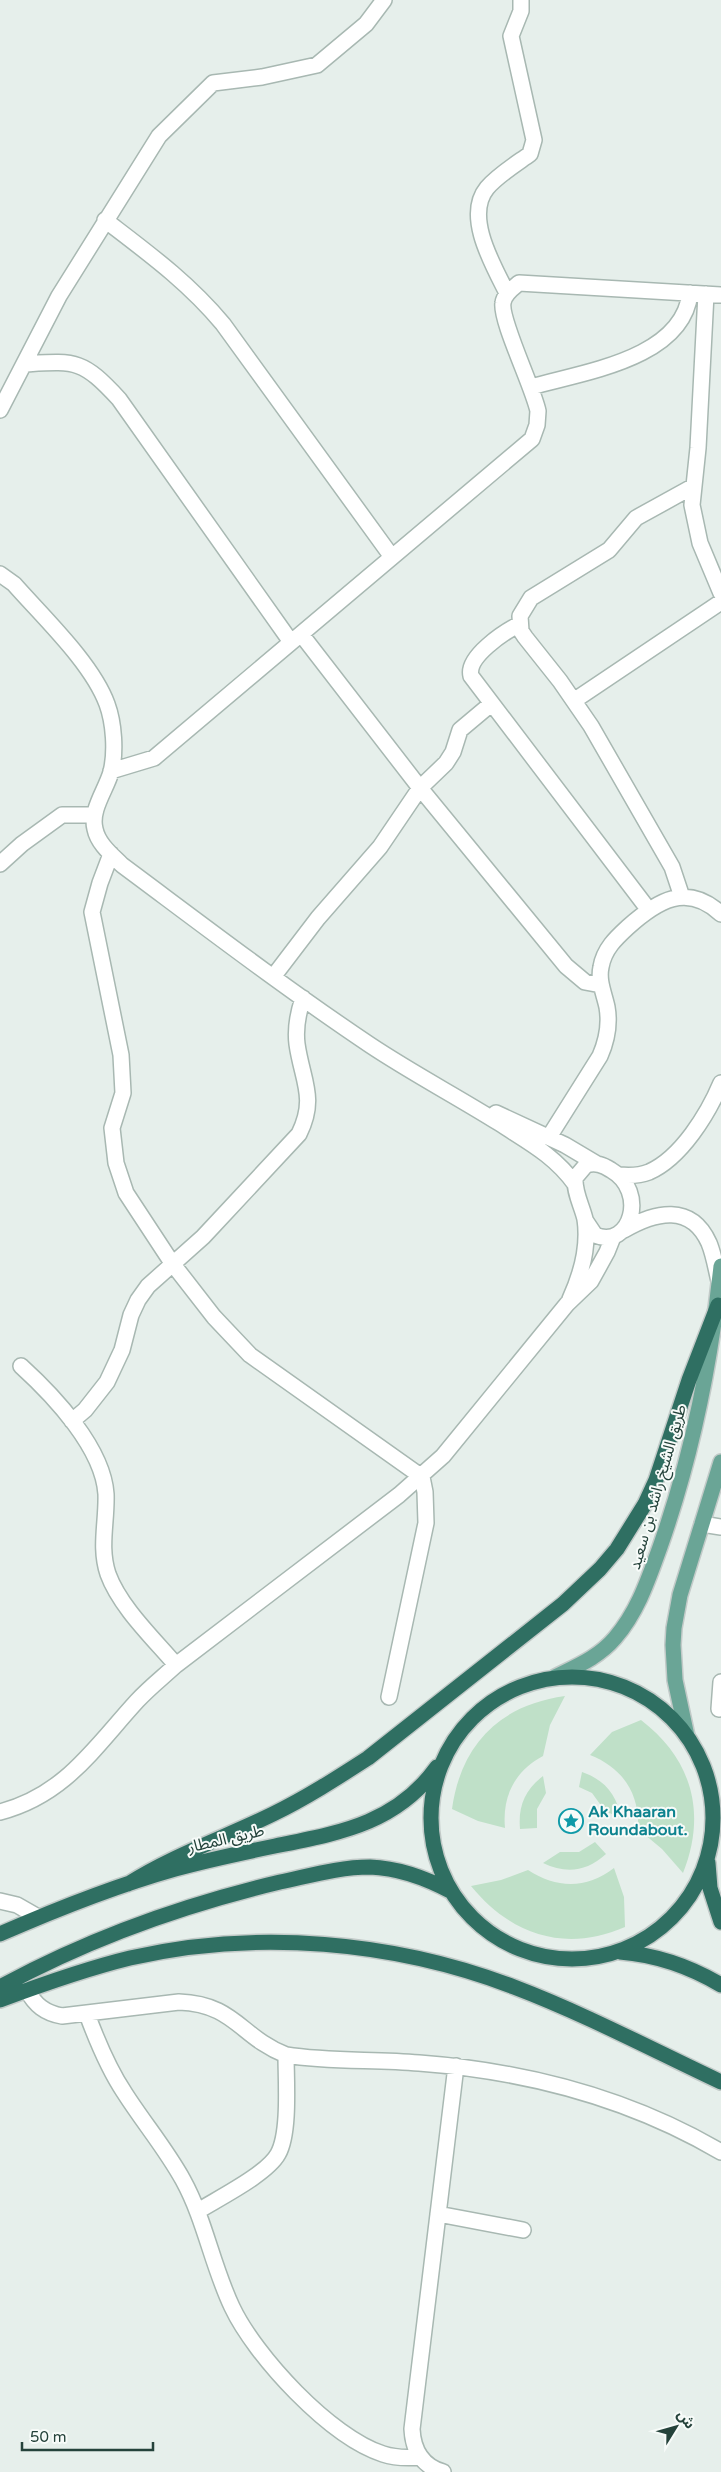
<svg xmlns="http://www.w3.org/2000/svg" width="721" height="2472" font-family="'Varela Round','Noto Sans Arabic',sans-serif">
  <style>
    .green { fill: #bfe0c8 }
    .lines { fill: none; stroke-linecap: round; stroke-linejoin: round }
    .minor-casing { stroke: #a8b8b2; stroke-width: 18 }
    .major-casing { stroke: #c2cac8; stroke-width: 18 }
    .highway-casing { stroke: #c2cac8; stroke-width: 18 }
    .minor { stroke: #fff; stroke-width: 15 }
    .major { stroke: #6aa596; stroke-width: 15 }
    .highway { stroke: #2f6f62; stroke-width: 15 }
    .labels { text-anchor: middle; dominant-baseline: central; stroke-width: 4; stroke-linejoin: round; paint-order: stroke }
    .street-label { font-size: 16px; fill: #24423a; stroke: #f7fbf9 }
    .culture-label { font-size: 16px; font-weight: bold; fill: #0d838f; stroke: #f7fbf9; text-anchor: start }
  </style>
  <rect width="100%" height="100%" fill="#e6efeb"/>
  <!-- green -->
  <path class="green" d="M 565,1696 L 550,1725 L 543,1756 C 515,1771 502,1796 505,1828 L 478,1821 L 452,1809 C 461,1744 500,1705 565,1696 Z
    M 641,1720 C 692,1759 707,1813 683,1873 L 662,1849 L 638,1829 C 640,1794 623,1768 590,1755 L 612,1732 Z
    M 582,1772 C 605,1780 617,1795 621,1818 L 605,1811 L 592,1793 L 579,1787 Z
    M 543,1776 L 546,1793 L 537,1809 L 537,1828 L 520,1829 C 518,1806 525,1790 543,1776 Z
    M 595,1842 L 606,1854 C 586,1872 566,1874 543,1863 L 560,1852 L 579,1852 Z
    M 614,1868 L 624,1897 L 625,1927 C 565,1953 511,1935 471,1886 L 501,1880 L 528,1870 C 557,1889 587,1889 614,1868 Z"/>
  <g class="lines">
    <defs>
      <path id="minor" d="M 105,220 C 148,253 188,282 223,324 L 392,557
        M 507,293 C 493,265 464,216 487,188 C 498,175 516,164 530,154 L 534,140 L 511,36 L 521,11 L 521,0
        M 706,294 L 698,448 L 692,505 L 700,543 L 721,593
        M 24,364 C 76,361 82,359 119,399 L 291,642
        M 531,387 C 583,372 683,359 690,293
        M 0,410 L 59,296 L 159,136 L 213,83 L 262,77 L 317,65 L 366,24 L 384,0
        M 0,574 L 14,584 C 43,617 92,663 107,704 C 114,723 116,752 111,772 C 106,790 90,810 95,829 C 98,844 112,855 122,865 C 204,926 285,988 370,1045 C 412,1073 456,1096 499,1123 C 528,1142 554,1155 575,1184
        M 520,624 C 504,632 466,657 471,676 L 648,909
        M 301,634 L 420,788 L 566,966 L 585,982 L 601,985
        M 575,700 L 721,602
        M 111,771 L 154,758 L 532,439 L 537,425 L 538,411 C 533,387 500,320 503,303 C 504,294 513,288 519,283 L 721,295
        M 111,854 L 100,883 L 92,912 L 121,1055 L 123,1093 L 112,1128 L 116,1163 L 126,1193 L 172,1263 L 214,1317 L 250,1355 L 422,1477 L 425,1492 L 426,1523 L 389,1697
        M 0,864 L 22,844 L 62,815 L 94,815
        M 682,897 L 672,867 L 591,726 L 560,681 L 525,637 L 521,631 L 520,616 L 531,598 L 609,550 L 636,518 L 692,487
        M 273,977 L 318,918 L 380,847 L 420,788 L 446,763 L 453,752 L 460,730 L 491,704
        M 496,1113 L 565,1145 L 597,1164
        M 549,1137 L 600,1056 C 607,1040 610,1024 607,1007 C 604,993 598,981 601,967 C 604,949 616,938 628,927 C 657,901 687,882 721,914
        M 619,1175 C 629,1176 639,1176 649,1172 C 681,1158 708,1114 721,1083
        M 624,1230 C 655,1212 691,1203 709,1243 C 714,1255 716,1269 719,1281
        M 570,1299 C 581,1275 589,1246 585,1219 C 582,1206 574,1192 575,1178 L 586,1165 C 596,1162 603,1165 611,1170 C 648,1191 631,1250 595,1235 L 585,1220
        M 21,1366 C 54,1396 103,1448 106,1494 C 107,1522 99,1547 108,1574 C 120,1607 154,1639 176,1665
        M 72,1421 L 85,1410 L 107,1382 L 122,1350 L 131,1315 L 138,1300 L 148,1286 L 203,1237 L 299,1134 C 317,1098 302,1080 297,1044 C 295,1028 298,1013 303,998
        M 702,1524 L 721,1527
        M 719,1709 L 721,1682
        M 0,1812 C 65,1795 94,1748 137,1701 C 149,1688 163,1677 176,1665 L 399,1495 L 443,1456 L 567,1304 L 591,1281 L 607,1252 L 613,1237
        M 0,1901 L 17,1905 L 38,1917
        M 27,1990 C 35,2005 45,2013 62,2016 L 179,2002 C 235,2004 240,2037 286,2055 C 329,2062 375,2059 419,2063 C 524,2071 629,2098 721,2152
        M 87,2014 C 97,2041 108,2068 124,2092 C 143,2122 166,2149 183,2180 C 205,2220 212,2265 232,2307 C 255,2356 330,2437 383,2454 C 395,2458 408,2458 420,2457
        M 198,2211 C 219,2198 267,2174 278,2154 C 290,2133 286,2080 286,2055
        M 438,2214 L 523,2230
        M 443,2472 C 422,2466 413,2450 412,2429 L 456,2066"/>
      <path id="major" d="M 555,1677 C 577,1666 599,1657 615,1638 C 638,1611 648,1580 660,1547 C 692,1456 711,1362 721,1266
        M 687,1736 L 675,1680 L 673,1645 L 674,1628 L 680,1595 L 721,1462"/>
      <path id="highway" d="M431 1818a141 141 0 1 1 282 0a141 141 0 1 1-282 0Z
        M 708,1863 L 710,1888 L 721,1922
        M 128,1884 C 174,1855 224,1838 273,1814 C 306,1798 337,1778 368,1758 L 563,1604 L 600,1569 L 617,1549 L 645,1504 L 656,1480 L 689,1380 L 718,1305
        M 0,1934 C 57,1909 115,1886 175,1869 C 208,1860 241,1853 275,1846 C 339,1833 396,1824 437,1767
        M 620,1952 C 657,1955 689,1966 721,1985
        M 0,1987 C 88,1939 183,1905 280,1882 C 309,1876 339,1867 370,1867 C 399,1868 426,1878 452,1892
        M 0,2000 C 43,1984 85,1969 130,1958 C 256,1929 394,1941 514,1987 C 585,2014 653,2050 721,2082"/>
    </defs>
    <!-- minor casing -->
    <use href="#minor" class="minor-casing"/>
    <!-- major casing -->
    <use href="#major" class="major-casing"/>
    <!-- highway casing -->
    <use href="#highway" class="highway-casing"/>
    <!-- minor -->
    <use href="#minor" class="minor"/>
    <!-- major -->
    <use href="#major" class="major"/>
    <!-- highway -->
    <use href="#highway" class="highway"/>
  </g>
  <!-- icons -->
  <defs>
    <symbol id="sight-ring" viewBox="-11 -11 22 22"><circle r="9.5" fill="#f7fbf9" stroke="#0f9aa8" stroke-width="1.5"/><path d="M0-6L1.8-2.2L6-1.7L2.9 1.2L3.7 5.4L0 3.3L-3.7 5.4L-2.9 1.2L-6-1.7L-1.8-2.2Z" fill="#0f9aa8"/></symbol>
  </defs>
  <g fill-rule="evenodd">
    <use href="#sight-ring" x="557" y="1807" width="28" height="28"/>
  </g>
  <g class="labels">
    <!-- street labels -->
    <g class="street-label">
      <text transform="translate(658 1487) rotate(-74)">طريق الشيخ راشد بن سعيد</text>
      <text transform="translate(226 1839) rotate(-13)">طريق المطار</text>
    </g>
    <!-- culture labels -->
    <g class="culture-label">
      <text x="588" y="1812">Ak Khaaran<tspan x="588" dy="18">Roundabout.</tspan></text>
    </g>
  </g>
  <!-- north arrow -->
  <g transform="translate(676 2427) rotate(53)" stroke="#f7fbf9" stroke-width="4" paint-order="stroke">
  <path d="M0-4L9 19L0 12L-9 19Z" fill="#24423a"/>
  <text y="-8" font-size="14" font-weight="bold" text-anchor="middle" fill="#24423a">ش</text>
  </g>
  <!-- scale -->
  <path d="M22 2442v8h131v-8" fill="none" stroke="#24423a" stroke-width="2.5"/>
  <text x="30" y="2442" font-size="15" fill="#24423a" stroke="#f7fbf9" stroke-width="4" paint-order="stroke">50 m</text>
</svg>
